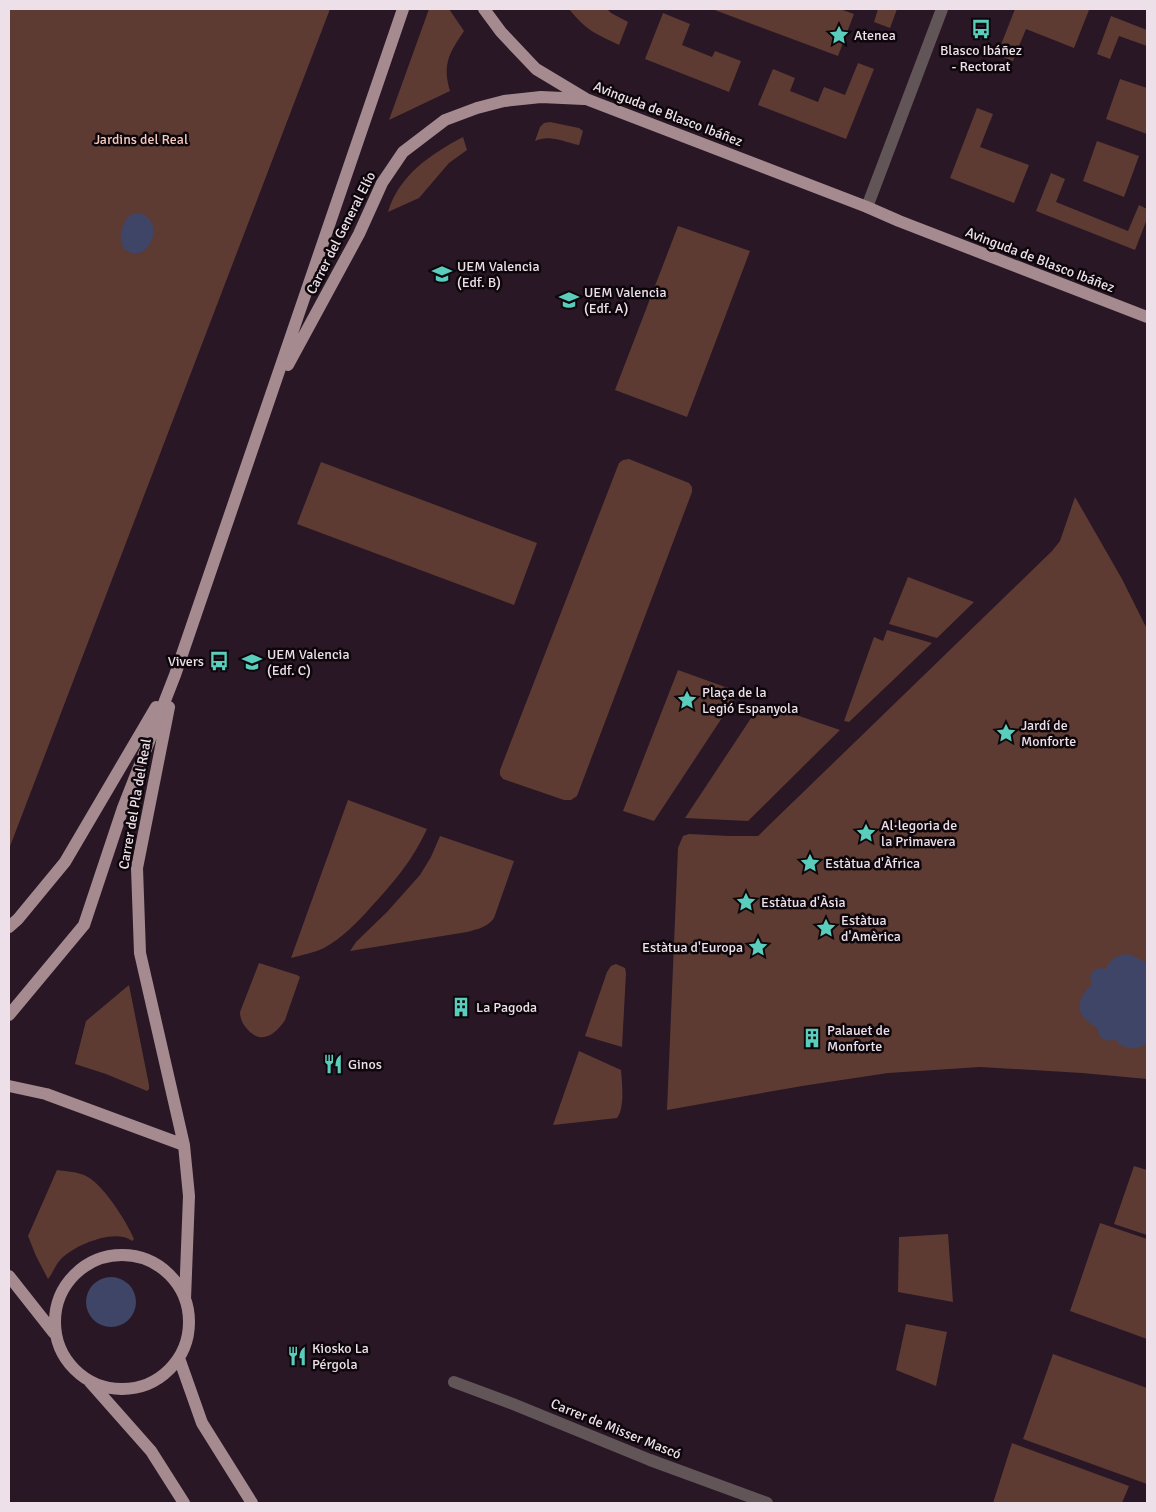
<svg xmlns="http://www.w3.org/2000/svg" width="1156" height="1512" font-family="Signika,sans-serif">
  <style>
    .green { fill: #5d3b32 }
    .water { fill: #3e4566 }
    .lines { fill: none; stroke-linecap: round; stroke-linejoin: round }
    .tertiary { stroke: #615557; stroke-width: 12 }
    .primary { stroke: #a58b90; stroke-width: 12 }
    .labels { text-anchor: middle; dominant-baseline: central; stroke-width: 5; stroke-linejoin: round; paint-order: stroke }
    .poi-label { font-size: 14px; fill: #ede0e9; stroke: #0d060b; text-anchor: start }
    .street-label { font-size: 14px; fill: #ede0e9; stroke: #0d060b }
    .park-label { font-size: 14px; fill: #f6cbbe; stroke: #0d060b }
  </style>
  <rect width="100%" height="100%" fill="#291725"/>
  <!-- green -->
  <path class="green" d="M 9,9 L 330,9 L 9,849 Z
    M 429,9 L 449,9 L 464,31 C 449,53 442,65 450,91 L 389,120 Z
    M 569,9 L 607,9 L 611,13 L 628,22 L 619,45 C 594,33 586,30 569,9 Z
    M 712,9 L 840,9 L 854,14 L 838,56 Z
    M 878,9 L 897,9 L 890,28 L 874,22 Z
    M 1015,9 L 1086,9 L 1089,10 L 1074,48 L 1026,29 L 1013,61 L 997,55 Z
    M 663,13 L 690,24 L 682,45 L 712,57 L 715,51 L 741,61 L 729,92 L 645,59 Z
    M 1111,16 L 1147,30 L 1147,46 L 1119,36 L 1110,59 L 1097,54 Z
    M 858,63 L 874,69 L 846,139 L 758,105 L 773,69 L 795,78 L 790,91 L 818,102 L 824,87 L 845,95 Z
    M 1120,79 L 1147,88 L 1147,134 L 1106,119 Z
    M 977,108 L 993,114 L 980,147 L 1029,165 L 1014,203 L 950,178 Z
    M 550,122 L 579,128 L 583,131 L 579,145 C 564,142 549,134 535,141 L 540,127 L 544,123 Z
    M 463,137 L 467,150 L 449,163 L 419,198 L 388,212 C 399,175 431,154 463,137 Z
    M 1097,141 L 1139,156 L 1124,197 L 1083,181 Z
    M 1051,173 L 1065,179 L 1056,202 L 1128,231 L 1139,205 L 1147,209 L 1147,219 L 1135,250 L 1036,211 Z
    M 678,226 L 750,251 L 687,417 L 615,390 Z
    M 629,459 L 689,483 L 692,487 L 692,492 L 577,796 L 571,800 L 564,800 L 503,779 L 500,775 L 500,770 L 619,463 L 623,460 Z
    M 321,462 L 537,543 L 514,605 L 297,524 Z
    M 1075,497 L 1122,579 L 1147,629 L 1147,1079 L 1082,1073 L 980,1067 L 888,1073 L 802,1086 L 667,1110 L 678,848 L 683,836 L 689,834 L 729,836 L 758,836 L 1052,551 L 1060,541 Z
    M 908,577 L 974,602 L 937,638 L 889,624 Z
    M 887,630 L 932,643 L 849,722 L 844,721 L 874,637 L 883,641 Z
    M 678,670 L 739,692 L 654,821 L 623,811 Z
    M 761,703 L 840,730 L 748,821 L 685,818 Z
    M 348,800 L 427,829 C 412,861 395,881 371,907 C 357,923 342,938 324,948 C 314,953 301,955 291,958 Z
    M 440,836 L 514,861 L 494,918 C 488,927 478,929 467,932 L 350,951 L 356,942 L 387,912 L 420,875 L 431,857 Z
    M 259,963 L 297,975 L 300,977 L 285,1020 C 276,1034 262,1045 248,1030 C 243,1025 240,1019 240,1012 Z
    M 616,964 L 625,968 L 626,973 L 622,1047 L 585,1036 L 607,972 L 611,966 Z
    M 129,985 L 149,1085 L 149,1089 L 147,1091 L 106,1074 L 75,1064 L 86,1021 Z
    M 579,1051 L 621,1070 C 622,1083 625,1108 617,1118 L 553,1125 Z
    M 1134,1166 L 1147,1170 L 1147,1235 L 1114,1224 Z
    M 57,1170 C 65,1171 76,1172 84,1175 C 102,1182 127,1222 134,1239 L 132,1241 C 115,1228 75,1245 61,1259 C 55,1265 53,1273 48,1279 L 36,1256 L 28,1236 Z
    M 1100,1223 L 1147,1239 L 1147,1339 L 1070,1311 Z
    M 948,1234 L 953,1302 L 898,1292 L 899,1237 Z
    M 906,1324 L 947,1332 L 936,1386 L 896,1370 Z
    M 1053,1354 L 1147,1388 L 1147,1484 L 1023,1439 Z
    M 1012,1443 L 1129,1486 L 1122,1503 L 993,1503 Z"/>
  <!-- water -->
  <path class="water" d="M 139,213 C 165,219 152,258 132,253 C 128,252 125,250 123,247 C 118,238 122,220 131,215 C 133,214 136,213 139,213 Z
    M 1125,954 C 1137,955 1139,961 1147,962 L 1147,1043 C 1137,1051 1123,1050 1115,1039 L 1108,1041 L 1101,1038 L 1098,1032 L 1098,1028 C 1094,1026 1090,1024 1087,1021 C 1074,1010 1080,994 1092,985 L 1090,977 C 1093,969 1098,967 1106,969 C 1109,960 1116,956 1125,954 Z
    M86 1302a25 25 0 1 1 50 0a25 25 0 1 1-50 0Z"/>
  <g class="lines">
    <!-- tertiary -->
    <path class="tertiary" d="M 867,207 L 942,9
      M 454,1382 L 513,1404 L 650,1460 L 767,1503"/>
    <!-- primary -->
    <path class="primary" d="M 484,9 L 501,32 L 536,69 L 586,99 L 867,207 L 899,221 L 1147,317
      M 288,365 L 359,234 L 382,183 L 403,152 L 445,120 L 477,108 L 504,101 L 541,97 L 584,99
      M 169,707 L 137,868 L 140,953 L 184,1145 L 189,1196 L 185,1299
      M 9,927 L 18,919 L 65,862 L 156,707
      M 9,1015 L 84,925 L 123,808 L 175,675 L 403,9
      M 9,1086 L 46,1094 L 184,1145
      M55 1322a67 67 0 1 1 134 0a67 67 0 1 1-134 0Z
      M 9,1276 L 54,1333
      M 179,1358 L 202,1423 L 252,1503
      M 90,1382 L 151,1451 L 184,1503"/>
  </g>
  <!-- icons -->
  <defs>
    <symbol id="bus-bare" viewBox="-9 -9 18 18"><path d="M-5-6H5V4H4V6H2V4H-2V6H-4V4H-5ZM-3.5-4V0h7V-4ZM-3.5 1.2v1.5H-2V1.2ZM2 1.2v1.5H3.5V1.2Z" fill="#5acebd" stroke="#0d060b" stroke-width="2.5" paint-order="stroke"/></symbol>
    <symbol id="sight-bare" viewBox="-9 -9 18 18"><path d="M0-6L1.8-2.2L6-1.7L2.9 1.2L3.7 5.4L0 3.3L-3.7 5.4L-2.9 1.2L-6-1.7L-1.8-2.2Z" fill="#5acebd" stroke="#0d060b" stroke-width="2.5" paint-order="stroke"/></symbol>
    <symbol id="university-bare" viewBox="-9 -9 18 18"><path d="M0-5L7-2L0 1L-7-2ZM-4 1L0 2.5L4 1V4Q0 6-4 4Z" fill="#5acebd" stroke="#0d060b" stroke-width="2.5" paint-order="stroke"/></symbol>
    <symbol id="building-bare" viewBox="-9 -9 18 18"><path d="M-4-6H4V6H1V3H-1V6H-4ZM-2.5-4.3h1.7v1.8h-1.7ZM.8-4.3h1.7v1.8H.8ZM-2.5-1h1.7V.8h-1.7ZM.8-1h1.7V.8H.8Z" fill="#5acebd" stroke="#0d060b" stroke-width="2.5" paint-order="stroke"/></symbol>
    <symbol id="restaurant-bare" viewBox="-9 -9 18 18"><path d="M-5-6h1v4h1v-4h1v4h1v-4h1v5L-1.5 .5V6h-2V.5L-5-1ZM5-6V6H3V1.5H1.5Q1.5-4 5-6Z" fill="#5acebd" stroke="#0d060b" stroke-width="2.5" paint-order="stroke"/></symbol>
  </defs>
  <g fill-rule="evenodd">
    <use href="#bus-bare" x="967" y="15" width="28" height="28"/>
    <use href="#sight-bare" x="825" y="21" width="28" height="28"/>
    <use href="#university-bare" x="428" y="260" width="28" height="28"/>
    <use href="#university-bare" x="555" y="286" width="28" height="28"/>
    <use href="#bus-bare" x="205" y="647" width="28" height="28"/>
    <use href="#university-bare" x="238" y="648" width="28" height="28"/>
    <use href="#sight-bare" x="673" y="686" width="28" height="28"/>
    <use href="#sight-bare" x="992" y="719" width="28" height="28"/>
    <use href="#sight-bare" x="852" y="819" width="28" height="28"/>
    <use href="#sight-bare" x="796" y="849" width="28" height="28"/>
    <use href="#sight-bare" x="732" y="888" width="28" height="28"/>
    <use href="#sight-bare" x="812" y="914" width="28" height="28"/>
    <use href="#sight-bare" x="744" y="933" width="28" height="28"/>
    <use href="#building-bare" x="447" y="993" width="28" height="28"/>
    <use href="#building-bare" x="798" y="1024" width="28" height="28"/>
    <use href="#restaurant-bare" x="319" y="1050" width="28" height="28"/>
    <use href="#restaurant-bare" x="283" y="1342" width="28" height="28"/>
  </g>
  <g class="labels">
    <!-- poi labels -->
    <g class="poi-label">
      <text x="854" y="35">Atenea</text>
      <text x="981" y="50" text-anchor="middle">Blasco Ibáñez<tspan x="981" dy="16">- Rectorat</tspan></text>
      <text x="457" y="266">UEM Valencia<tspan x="457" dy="16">(Edf. B)</tspan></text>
      <text x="584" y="292">UEM Valencia<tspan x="584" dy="16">(Edf. A)</tspan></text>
      <text x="267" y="654">UEM Valencia<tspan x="267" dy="16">(Edf. C)</tspan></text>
      <text x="204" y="661" text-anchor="end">Vivers</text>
      <text x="702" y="692">Plaça de la<tspan x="702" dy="16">Legió Espanyola</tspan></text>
      <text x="1021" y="725">Jardí de<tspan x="1021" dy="16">Monforte</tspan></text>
      <text x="881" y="825">Al·legoria de<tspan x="881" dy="16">la Primavera</tspan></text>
      <text x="825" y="863">Estàtua d'Àfrica</text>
      <text x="761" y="902">Estàtua d'Àsia</text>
      <text x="841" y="920">Estàtua<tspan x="841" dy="16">d'Amèrica</tspan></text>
      <text x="743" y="947" text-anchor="end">Estàtua d'Europa</text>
      <text x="476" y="1007">La Pagoda</text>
      <text x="827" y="1030">Palauet de<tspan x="827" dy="16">Monforte</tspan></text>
      <text x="348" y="1064">Ginos</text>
      <text x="312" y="1348">Kiosko La<tspan x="312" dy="16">Pérgola</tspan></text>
    </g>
    <!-- street labels -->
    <g class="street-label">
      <text transform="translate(668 114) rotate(21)">Avinguda de Blasco Ibáñez</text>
      <text transform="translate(341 233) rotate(-63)">Carrer del General Elío</text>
      <text transform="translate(1040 260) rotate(21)">Avinguda de Blasco Ibáñez</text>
      <text transform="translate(135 804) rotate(-80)">Carrer del Pla del Real</text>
      <text transform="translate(616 1429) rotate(22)">Carrer de Misser Mascó</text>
    </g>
    <!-- park labels -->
    <g class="park-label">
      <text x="141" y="139">Jardins del Real</text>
    </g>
  </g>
  <!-- border -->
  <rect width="1156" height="1512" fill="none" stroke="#ede0e9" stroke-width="20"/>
</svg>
